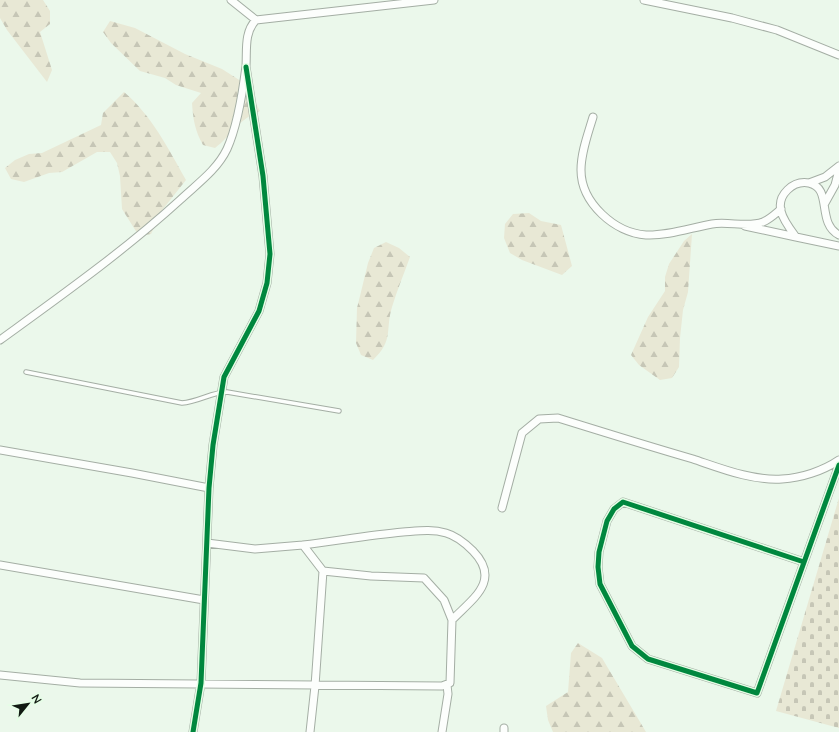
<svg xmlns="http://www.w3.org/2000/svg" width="839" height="732" font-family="Lato,sans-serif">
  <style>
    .forest { fill: url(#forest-firs) }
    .cemetery { fill: url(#cemetery-stones) }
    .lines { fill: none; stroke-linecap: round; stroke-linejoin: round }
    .service-casing { stroke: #a4aea4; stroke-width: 5.5 }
    .minor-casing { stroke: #a4aea4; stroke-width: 9 }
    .service { stroke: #fcfefc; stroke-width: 3.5 }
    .minor { stroke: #fcfefc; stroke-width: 7 }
    .cycleway-casing { stroke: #e5fee6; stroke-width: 8 }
    .cycleway { stroke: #00873e; stroke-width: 5 }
  </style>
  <defs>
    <pattern id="forest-firs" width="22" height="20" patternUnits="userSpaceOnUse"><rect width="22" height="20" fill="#e8e8d5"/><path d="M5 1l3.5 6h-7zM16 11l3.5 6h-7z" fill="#c6c6b6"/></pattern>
    <pattern id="cemetery-stones" width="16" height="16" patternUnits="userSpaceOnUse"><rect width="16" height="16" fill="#e8e8d5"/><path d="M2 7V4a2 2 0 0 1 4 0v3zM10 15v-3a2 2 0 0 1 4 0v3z" fill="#c6c6b6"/></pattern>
  </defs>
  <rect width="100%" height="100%" fill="#ebf8eb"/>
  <!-- forest -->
  <path class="forest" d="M 0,0 L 43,0 L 50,11 L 50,24 L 40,32 L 52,70 L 47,82 L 7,30 L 0,18 Z
    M 110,21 L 135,28 L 185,54 L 222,69 L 244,83 L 260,111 C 237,120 233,134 215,148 L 203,145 C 195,131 193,119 192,103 L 201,93 L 176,85 L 165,78 L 140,71 L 111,43 L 103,32 Z
    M 124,92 C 152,116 168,148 186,180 L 163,209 L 151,234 L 139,236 L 122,209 L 120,176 L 117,163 L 110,152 L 97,152 L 62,172 L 49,173 L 24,182 L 11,179 L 5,168 L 15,160 L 29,154 L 42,153 L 101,125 L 103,113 Z
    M 529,213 L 541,221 L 561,225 L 572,266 L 562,275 L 522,260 L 510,253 L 504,238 L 505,224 L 513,214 Z
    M 692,234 L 688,292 L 683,310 L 680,338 L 679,367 L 672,378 L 660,380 L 639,365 L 631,355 L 648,317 L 665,291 L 665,277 L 669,264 L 684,241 Z
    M 386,242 L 399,248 L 410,257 C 404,274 397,290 392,307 C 385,330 394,340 373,360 L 361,355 L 356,343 L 357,308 L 360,296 L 368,263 L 374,248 Z
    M 578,643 L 602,658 L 646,732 L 553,732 L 548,720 L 546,706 L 568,692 L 571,653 Z"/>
  <!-- cemetery -->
  <path class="cemetery" d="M 839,498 L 839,728 L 776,711 Z"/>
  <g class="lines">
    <defs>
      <path id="service" d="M 26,372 L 182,403 C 198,402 212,392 227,392 L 339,411"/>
      <path id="minor" d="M 231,0 L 256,20
        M 644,0 L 732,18 L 777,30 L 839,55
        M 593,117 C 588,134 581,152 581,170 C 581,203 615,233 646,235 C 668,236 690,228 712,224 C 728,221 748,228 763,222 C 770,219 775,214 781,209
        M 809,183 L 825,177 L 839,166
        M 825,203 L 835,185 L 839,170
        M 745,226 L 796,237
        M 839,235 C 816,223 833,188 809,183 C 793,180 777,195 781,211 C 783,220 790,229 796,237 L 839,246
        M 0,340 C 62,295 124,251 180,200 C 197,184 217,170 227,149 C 237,127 243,90 246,66 C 247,50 244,32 256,20 L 434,0
        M 0,450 L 132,473 L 209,488
        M 502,508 L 522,433 L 539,419 L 558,418 C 603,432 648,446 693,459 C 720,468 752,481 782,479 C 801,478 823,471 839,460
        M 207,543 L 255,549 L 303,545 L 323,571 L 315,686 L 310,732
        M 303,545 C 336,541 370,535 403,532 C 418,531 432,529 446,533 C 457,536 465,543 473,551 C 502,581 472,599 452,620
        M 804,562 L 623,502 L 614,509 L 607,521 L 599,552 L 598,567 L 600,584 L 632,646 L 648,659 L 757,693 L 839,465
        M 0,565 L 204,600
        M 0,675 L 80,683 L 442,686 L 450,683 L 452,620 L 444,600 L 424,578 L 371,576 L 323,571
        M 193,732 L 201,683 L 209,488 L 213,445 L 224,377 L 259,311 L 267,283 L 270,254 L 263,176 L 246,67
        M 442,732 L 448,694 L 447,685
        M 504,732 L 504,728"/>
    </defs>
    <!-- service casing -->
    <use href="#service" class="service-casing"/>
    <!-- minor casing -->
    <use href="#minor" class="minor-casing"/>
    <!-- service -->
    <use href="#service" class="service"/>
    <!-- minor -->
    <use href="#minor" class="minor"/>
    <defs>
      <path id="cycleway" d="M 804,562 L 623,502 L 614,509 L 607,521 L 599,552 L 598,567 L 600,584 L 632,646 L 648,659 L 757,693 L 839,465
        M 193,732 L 201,683 L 209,488 L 213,445 L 224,377 L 259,311 L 267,283 L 270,254 L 263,176 L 246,67"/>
    </defs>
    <!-- cycleway casing -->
    <use href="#cycleway" class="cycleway-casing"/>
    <!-- cycleway -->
    <use href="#cycleway" class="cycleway"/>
  </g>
  <!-- north arrow -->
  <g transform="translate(28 704) rotate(60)" stroke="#e5fee6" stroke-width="3" paint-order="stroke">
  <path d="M0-3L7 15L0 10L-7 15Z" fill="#111912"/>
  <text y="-6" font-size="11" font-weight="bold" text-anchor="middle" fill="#111912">N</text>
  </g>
</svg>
